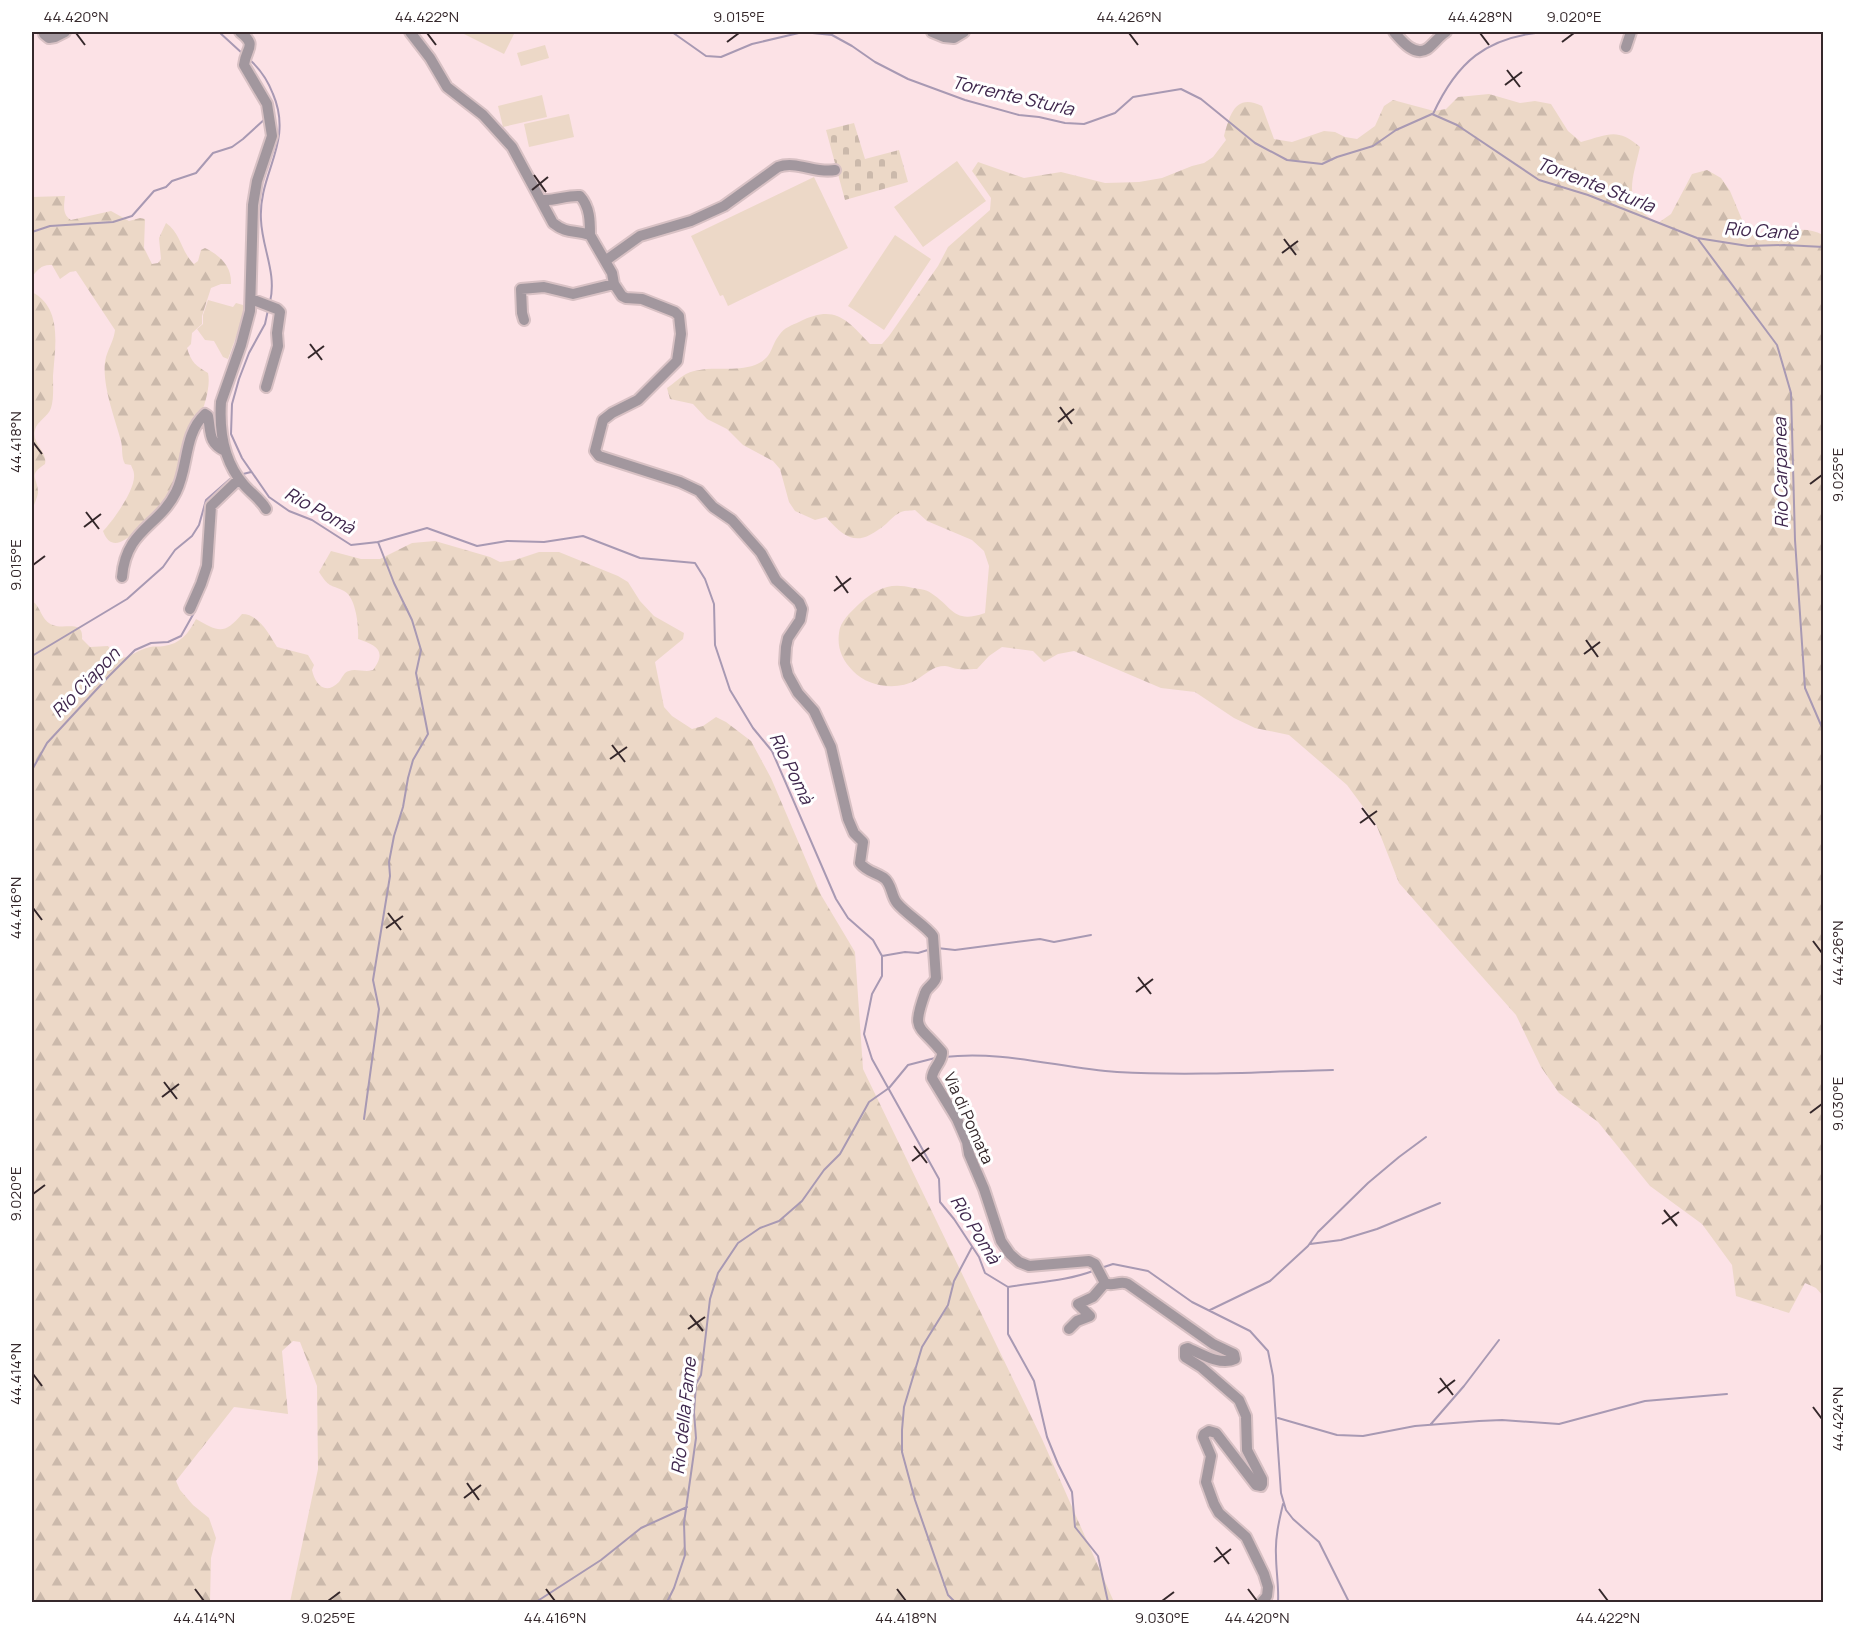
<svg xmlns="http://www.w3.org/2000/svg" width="1855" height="1634" font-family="Manrope,sans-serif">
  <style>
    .green { fill: #ecd8c7 }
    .forest { fill: url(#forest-firs) }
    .cemetery { fill: url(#cemetery-stones) }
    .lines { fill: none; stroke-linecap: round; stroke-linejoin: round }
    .stream { stroke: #a899b3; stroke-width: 2 }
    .minor-casing { stroke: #d8c1c4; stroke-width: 14 }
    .minor { stroke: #a2979e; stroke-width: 10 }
    .ticks { fill: none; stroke: #35282b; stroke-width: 2 }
    .labels { text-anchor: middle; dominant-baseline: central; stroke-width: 6; stroke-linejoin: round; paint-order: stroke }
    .street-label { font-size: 16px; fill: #35282b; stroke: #fff }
    .water-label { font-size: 18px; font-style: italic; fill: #3f274d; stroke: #fff }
    .neatline { fill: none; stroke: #35282b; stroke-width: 2 }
    .ticks-label { font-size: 15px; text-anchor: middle; fill: #35282b }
  </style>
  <defs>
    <pattern id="forest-firs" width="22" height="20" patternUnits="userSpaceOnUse" patternTransform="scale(1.5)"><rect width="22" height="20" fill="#ecd8c7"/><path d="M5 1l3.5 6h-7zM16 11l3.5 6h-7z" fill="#cbb9ab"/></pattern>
    <pattern id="cemetery-stones" width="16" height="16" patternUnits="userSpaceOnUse" patternTransform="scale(1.5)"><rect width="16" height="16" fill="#ecd8c7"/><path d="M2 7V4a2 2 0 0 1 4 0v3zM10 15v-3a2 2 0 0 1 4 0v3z" fill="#cbb9ab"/></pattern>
  </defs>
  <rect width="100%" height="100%" fill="#fce2e6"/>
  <!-- green -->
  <path class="green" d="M 465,32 L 509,32 L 514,34 L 504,54 L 464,34 Z
    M 545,45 L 549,58 L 521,66 L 517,53 Z
    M 542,95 L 547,117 L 503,127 L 498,106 Z
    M 569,114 L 574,137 L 529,147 L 524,124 Z
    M 957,161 L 986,201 L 923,247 L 894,207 Z
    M 814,177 L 848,248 L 728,306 L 723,295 L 720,296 L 691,236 Z
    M 895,235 L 931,259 L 884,330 L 848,306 Z
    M 208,300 L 233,307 L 236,303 L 243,305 L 246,310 L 228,359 L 223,357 L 214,341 L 205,340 L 197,329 L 203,324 L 203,315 Z"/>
  <!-- forest -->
  <path class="forest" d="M 1489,94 L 1520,103 L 1535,101 L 1551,104 L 1568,131 L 1581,142 C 1608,135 1617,127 1640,147 C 1632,183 1621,202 1658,223 L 1671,214 L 1692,174 L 1707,170 L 1721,178 L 1730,191 L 1743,222 L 1753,235 L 1768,241 C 1787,231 1803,225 1823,235 L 1824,1297 L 1816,1288 L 1805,1283 L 1789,1313 L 1736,1296 L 1732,1265 L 1702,1224 L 1650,1186 L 1598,1122 L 1559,1093 L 1541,1067 L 1516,1015 L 1399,883 L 1376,824 L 1347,785 L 1289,735 L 1255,728 L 1234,718 L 1195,692 L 1161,688 L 1074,651 L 1058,654 L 1044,662 L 1033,651 L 1002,647 L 989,656 L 977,669 C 971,669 964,670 958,669 C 954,669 949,666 945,666 C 933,666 926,674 916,680 C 897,691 868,687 853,671 C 842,660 837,648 839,633 C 840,621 851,612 859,604 C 877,588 890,582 913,588 C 919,589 926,589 931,593 C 954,608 953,624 985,613 L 989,566 L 984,551 L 972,540 L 927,521 L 915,510 C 911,511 905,510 901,512 C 896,514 890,520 886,524 C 859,546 848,542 826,517 L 815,520 L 795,511 L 789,502 L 780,469 L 773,461 L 743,445 L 727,429 L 707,419 L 693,404 L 670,399 L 667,388 C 673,384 679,378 686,374 C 707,364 733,373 755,365 C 774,357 769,348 780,334 C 784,328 792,325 799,322 C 835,304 846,319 870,344 L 882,344 L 889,336 L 938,266 L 948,247 L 990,210 L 991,198 L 972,171 L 978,162 L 1024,178 L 1061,172 L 1105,183 L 1139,182 L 1162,178 L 1192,166 L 1204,163 L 1213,157 L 1226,140 L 1224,136 C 1230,115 1235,93 1262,106 L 1274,139 L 1292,142 L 1324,131 L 1335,132 L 1345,137 L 1357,139 L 1375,126 L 1384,106 L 1393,100 L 1434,111 L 1446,109 L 1458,97 Z
    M 65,196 C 64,206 62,214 71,220 L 111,211 L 129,221 L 140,218 L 145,219 L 144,248 L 152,264 L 158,263 L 161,259 L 159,238 L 166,223 C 181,233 181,252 194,264 L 198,261 L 201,250 L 205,248 C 221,256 232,267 231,284 L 221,284 L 211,288 L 202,316 L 202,324 L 192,333 L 191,344 L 187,348 C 191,362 196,366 208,373 C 213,395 191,439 182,461 C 178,472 176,486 170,496 C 167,502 159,507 154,512 C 142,524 114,562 103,531 C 113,521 136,489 134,474 C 134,471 132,468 131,465 L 125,464 C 121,457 123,449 121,441 C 115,418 100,381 106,357 C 109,347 114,340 115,330 L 76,271 L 70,272 L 60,279 L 52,265 C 42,264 37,270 32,277 L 32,197 Z
    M 32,292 C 63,308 55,347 53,376 C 53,386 54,399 51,408 C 48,417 37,421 35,430 C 31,443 48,452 45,464 C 27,476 38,477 38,493 C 37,499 33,506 32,512 Z
    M 435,541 L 490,557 L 500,562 L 515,560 L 539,552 L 559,552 L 618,576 L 628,582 L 640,601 L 654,616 L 684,633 L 683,639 L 655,662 L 664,707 L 672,716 L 692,729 L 703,726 L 716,717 L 726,722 L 751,741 L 771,778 L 821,895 L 855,952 L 863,1069 L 1042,1439 L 1114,1602 L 290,1602 L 318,1469 L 317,1386 L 300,1342 L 293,1341 L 282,1351 L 288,1414 L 234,1407 L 176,1481 L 180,1490 L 193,1505 L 209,1518 L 216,1538 L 211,1558 L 210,1602 L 32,1602 L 32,601 C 41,606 41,621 53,625 C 64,630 84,619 82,639 L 90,647 L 108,646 L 118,659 C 130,657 138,650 150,647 C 154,646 159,647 164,646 C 180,644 189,633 196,619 C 219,632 224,635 242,614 C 259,614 269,634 277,647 L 308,655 L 314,665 L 312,670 C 315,684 325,696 339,682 C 342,678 344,672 349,671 C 356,668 365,673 373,670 C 388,650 375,645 358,639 C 359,627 356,597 344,591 C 330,584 329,588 319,572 L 331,551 L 361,559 L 380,559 L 412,543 Z"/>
  <!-- cemetery -->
  <path class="cemetery" d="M 854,123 L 865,159 L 899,150 L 908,182 L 845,200 L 826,130 Z"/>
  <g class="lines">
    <!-- stream -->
    <path class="stream" d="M 219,32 L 243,54
      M 672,32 L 706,56 L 721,57 L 752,44 L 803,32 L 832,35 L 852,46 L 875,62 L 908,79 L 965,100 L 1019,115 L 1039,117 L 1065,123 L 1084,124 L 1115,113 L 1133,97 L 1181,89 L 1201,99 L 1255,143 L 1287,160 L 1322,164 L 1337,157 L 1373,146 L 1396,130 L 1432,114 L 1457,125 L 1539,180 L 1588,195 L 1697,238 L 1748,246 L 1784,245 L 1824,247
      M 250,60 C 260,69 268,81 273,94 C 294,143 258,173 261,220 C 262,248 277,273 270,302
      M 1433,114 C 1457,62 1486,37 1544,32
      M 32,232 L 50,226 L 113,222 L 132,216 L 154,191 L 166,187 L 172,181 L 196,173 L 213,153 L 232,147 L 243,139 L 266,118
      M 1698,239 L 1777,345 L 1791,393 L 1795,540 L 1805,688 L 1824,732
      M 268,310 L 265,324 L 249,353 L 239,379 L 232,404 L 231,434 L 242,458 L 269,497 L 289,511 L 312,520 L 351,545 L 378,542 L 427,528 L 477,546 L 507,541 L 544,542 L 583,536 L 640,558 L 695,563 L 705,579 L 714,604 L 715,645 L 730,690 L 753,728 L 772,751 L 836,899 L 848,918 L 873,940 L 882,956 L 882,976 L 872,994 L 864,1034 L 872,1059 L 939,1179 L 940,1202 L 954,1219 L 979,1257 L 985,1273 L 1008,1287 C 1037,1282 1066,1281 1093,1271
      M 243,474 L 251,472
      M 201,597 L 209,577
      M 32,656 L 127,599 L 163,567 L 175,550 L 192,536 L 199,525 L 206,500 L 230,479
      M 32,770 L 47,743 L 109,676 L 135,650 L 151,643 L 168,642 L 181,636 L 195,611
      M 937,948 L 955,950 L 1040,939 L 1054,942 L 1091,935
      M 882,956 L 905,952 L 918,953 L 931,949
      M 944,1057 C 1003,1050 1059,1068 1117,1072 C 1189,1076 1261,1072 1333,1070
      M 364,1119 L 379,1009 L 373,980 L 390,876 L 389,862 L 394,836 L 403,807 L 408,778 L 413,760 L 428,734 L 416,673 L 421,650 L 412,620 L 394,583 L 378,542
      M 1310,1244 L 1341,1240 L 1377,1229 L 1440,1203
      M 1101,1268 L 1113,1264 L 1148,1271 L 1192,1302 L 1250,1331 L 1268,1351 L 1273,1376 L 1281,1493 L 1286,1510 L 1293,1519 L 1319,1542 L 1349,1602
      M 1008,1287 L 1008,1334 L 1034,1381 L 1047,1437 L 1058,1464 L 1072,1492 L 1075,1527 L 1098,1556 L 1108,1602
      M 1210,1310 L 1270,1281 L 1308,1246 L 1318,1232 L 1368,1183 L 1399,1157 L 1426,1137
      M 1278,1418 L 1337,1435 L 1363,1436 L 1415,1426 L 1479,1421 L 1502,1420 L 1559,1424 L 1645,1401 L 1727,1394
      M 1431,1424 L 1464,1386 L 1499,1340
      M 536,1602 L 601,1560 L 641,1528 L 687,1507
      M 667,1602 L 674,1588 L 685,1555 L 684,1523 L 696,1438 L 694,1412 L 696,1384 L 701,1375 L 710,1299 L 718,1273 L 738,1243 L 760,1228 L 779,1221 L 802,1201 L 824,1170 L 840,1154 L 869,1102 L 889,1088 L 908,1065 L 939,1057
      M 955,1602 L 948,1595 L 915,1500 L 902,1452 L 902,1430 L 904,1407 L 922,1347 L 948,1305 L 954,1281 L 972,1247
      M 1278,1602 C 1279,1587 1276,1571 1276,1555 C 1275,1538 1279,1521 1283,1504"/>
    <defs>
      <path id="minor" d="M 44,32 L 44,34 L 49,38 L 55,37 L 65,32
        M 240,32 C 258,46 246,47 244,65 L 267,104 L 272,136 L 257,181 L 253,205 L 250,311 L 241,345 L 221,402 C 219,432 224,462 244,485 C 251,493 262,501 266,509
        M 410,32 L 430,58 L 447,87 L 483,115 L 512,147 L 553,223 C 568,235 574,229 590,235 L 612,273 L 614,284 L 622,296 L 626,298 L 642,299 L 675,312 L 679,316 L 681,334 L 677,361 L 638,400 L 612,413 L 603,420 L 595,451 L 599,456 L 680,482 L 699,491 L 713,507 L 732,520 L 761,553 L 776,580 L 799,602 L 802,609 L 800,620 L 788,638 L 786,647 L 785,663 L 788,675 L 798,693 L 814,711 L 831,747 L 848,819 L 854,833 L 863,842 L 860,863 C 867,872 875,872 884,878 C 892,884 891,896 897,903 C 906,914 926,926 933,936 L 936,978 C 934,985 927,987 925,993 C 911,1032 919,1024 942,1052 C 943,1062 932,1068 932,1078 L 957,1119 L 967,1142 L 969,1154 L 984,1189 L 1001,1241 L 1010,1254 L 1019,1262 L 1029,1266 L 1089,1261 L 1095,1264 L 1105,1283
        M 932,32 L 944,37 L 954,38 L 964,32
        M 1394,32 C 1401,40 1414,57 1427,49 C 1434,44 1439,36 1446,32
        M 1626,47 L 1631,32
        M 542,200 C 555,201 567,195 580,196 C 590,207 590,221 590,235
        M 605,261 L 640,236 L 691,221 L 724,206 L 778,167 C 796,160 816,174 835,170
        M 251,299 L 277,309 L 280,312 L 277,333 L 278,346 L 266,387
        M 524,320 L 522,313 L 521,289 L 544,287 L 573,294 L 614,284
        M 122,577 C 126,529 159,527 176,492 C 189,466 183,435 205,414 L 208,416 C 211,432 208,443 225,451
        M 190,609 L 201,584 L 207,566 L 211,506 L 239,479
        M 1105,1283 C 1113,1287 1120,1280 1128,1284 L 1213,1344 L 1234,1354 L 1235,1359 C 1221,1366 1201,1354 1188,1348 L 1185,1349 L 1185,1357 L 1201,1367 L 1239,1400 L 1246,1416 L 1247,1450 L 1262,1479 L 1262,1484 L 1261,1486 L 1256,1485 L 1216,1433 L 1209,1431 L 1204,1434 L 1203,1437 L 1211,1456 L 1206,1482 L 1214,1504 L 1219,1513 L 1246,1537 L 1264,1574 L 1268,1587 L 1267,1596 L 1262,1602
        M 1069,1329 L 1077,1321 L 1090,1316 L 1078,1304 L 1093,1297 L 1105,1283"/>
    </defs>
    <!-- minor casing -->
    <use href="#minor" class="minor-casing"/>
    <!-- minor -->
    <use href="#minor" class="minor"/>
  </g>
  <!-- ticks -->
  <path class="ticks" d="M 76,33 L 85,45M 427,33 L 436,45M 1129,33 L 1138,45M 1480,33 L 1489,45M 727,42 L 739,33M 1562,42 L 1574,33M 1507,70 L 1520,87M 1505,85 L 1522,72M 534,175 L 546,192M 532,190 L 548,177M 1284,239 L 1296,255M 1282,253 L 1298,241M 310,344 L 322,360M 308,358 L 324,346M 1060,407 L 1072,424M 1058,422 L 1074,409M 33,442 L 42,454M 1810,484 L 1822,475M 86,512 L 99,529M 84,527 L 101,514M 33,565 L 45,556M 836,576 L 848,593M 834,591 L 851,578M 1586,640 L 1598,657M 1584,654 L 1600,642M 612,745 L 625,762M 610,759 L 627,747M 1362,808 L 1375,825M 1360,823 L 1377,811M 33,908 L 42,920M 388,913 L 401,930M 386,928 L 403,916M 1813,941 L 1822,953M 1138,977 L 1151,994M 1136,992 L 1153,979M 164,1082 L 177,1099M 162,1097 L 179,1084M 1810,1113 L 1822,1104M 914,1146 L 927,1163M 912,1161 L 929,1148M 33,1194 L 45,1185M 1664,1210 L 1677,1226M 1662,1224 L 1679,1212M 690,1315 L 703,1331M 688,1329 L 705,1317M 33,1374 L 42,1386M 1440,1378 L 1453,1395M 1438,1393 L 1455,1380M 1813,1407 L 1822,1419M 467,1483 L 479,1500M 464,1498 L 481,1485M 1216,1547 L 1229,1564M 1214,1562 L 1231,1549M 195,1589 L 204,1601M 546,1589 L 555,1601M 897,1589 L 906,1601M 1248,1589 L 1257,1601M 1599,1589 L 1608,1601M 328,1601 L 340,1592M 1162,1601 L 1174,1592"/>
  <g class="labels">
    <!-- street labels -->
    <g class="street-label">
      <text transform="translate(969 1118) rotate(66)">Via di Pomata</text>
    </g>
    <!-- water labels -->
    <g class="water-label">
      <text transform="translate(1013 95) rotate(13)">Torrente Sturla</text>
      <text transform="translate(1596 184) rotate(21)">Torrente Sturla</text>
      <text transform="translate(1761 230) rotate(4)">Rio Canè</text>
      <text transform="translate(1780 473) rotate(-91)">Rio Carpanea</text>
      <text transform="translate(320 510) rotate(29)">Rio Pomà</text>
      <text transform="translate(85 682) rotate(-46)">Rio Ciapon</text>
      <text transform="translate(792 768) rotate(64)">Rio Pomà</text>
      <text transform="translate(976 1229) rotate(58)">Rio Pomà</text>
      <text transform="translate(683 1416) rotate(-84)">Rio della Fame</text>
    </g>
  </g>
  <!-- border -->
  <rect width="1855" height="1634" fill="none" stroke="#ffffff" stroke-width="66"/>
  <rect x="33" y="33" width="1789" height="1568" class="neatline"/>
  <g class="ticks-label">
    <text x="76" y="22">44.420°N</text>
    <text x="427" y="22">44.422°N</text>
    <text x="739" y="22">9.015°E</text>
    <text x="1129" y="22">44.426°N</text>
    <text x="1480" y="22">44.428°N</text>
    <text x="1574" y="22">9.020°E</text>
    <text transform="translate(16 442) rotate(-90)" y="5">44.418°N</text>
    <text transform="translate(1838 475) rotate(-90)" y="5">9.025°E</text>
    <text transform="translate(16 565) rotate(-90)" y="5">9.015°E</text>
    <text transform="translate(16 908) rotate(-90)" y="5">44.416°N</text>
    <text transform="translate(1838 953) rotate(-90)" y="5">44.426°N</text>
    <text transform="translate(1838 1104) rotate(-90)" y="5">9.030°E</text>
    <text transform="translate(16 1194) rotate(-90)" y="5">9.020°E</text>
    <text transform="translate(16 1374) rotate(-90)" y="5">44.414°N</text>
    <text transform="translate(1838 1419) rotate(-90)" y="5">44.424°N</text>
    <text x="204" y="1623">44.414°N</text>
    <text x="328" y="1623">9.025°E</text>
    <text x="555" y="1623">44.416°N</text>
    <text x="906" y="1623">44.418°N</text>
    <text x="1162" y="1623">9.030°E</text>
    <text x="1257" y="1623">44.420°N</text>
    <text x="1608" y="1623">44.422°N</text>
  </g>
</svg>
